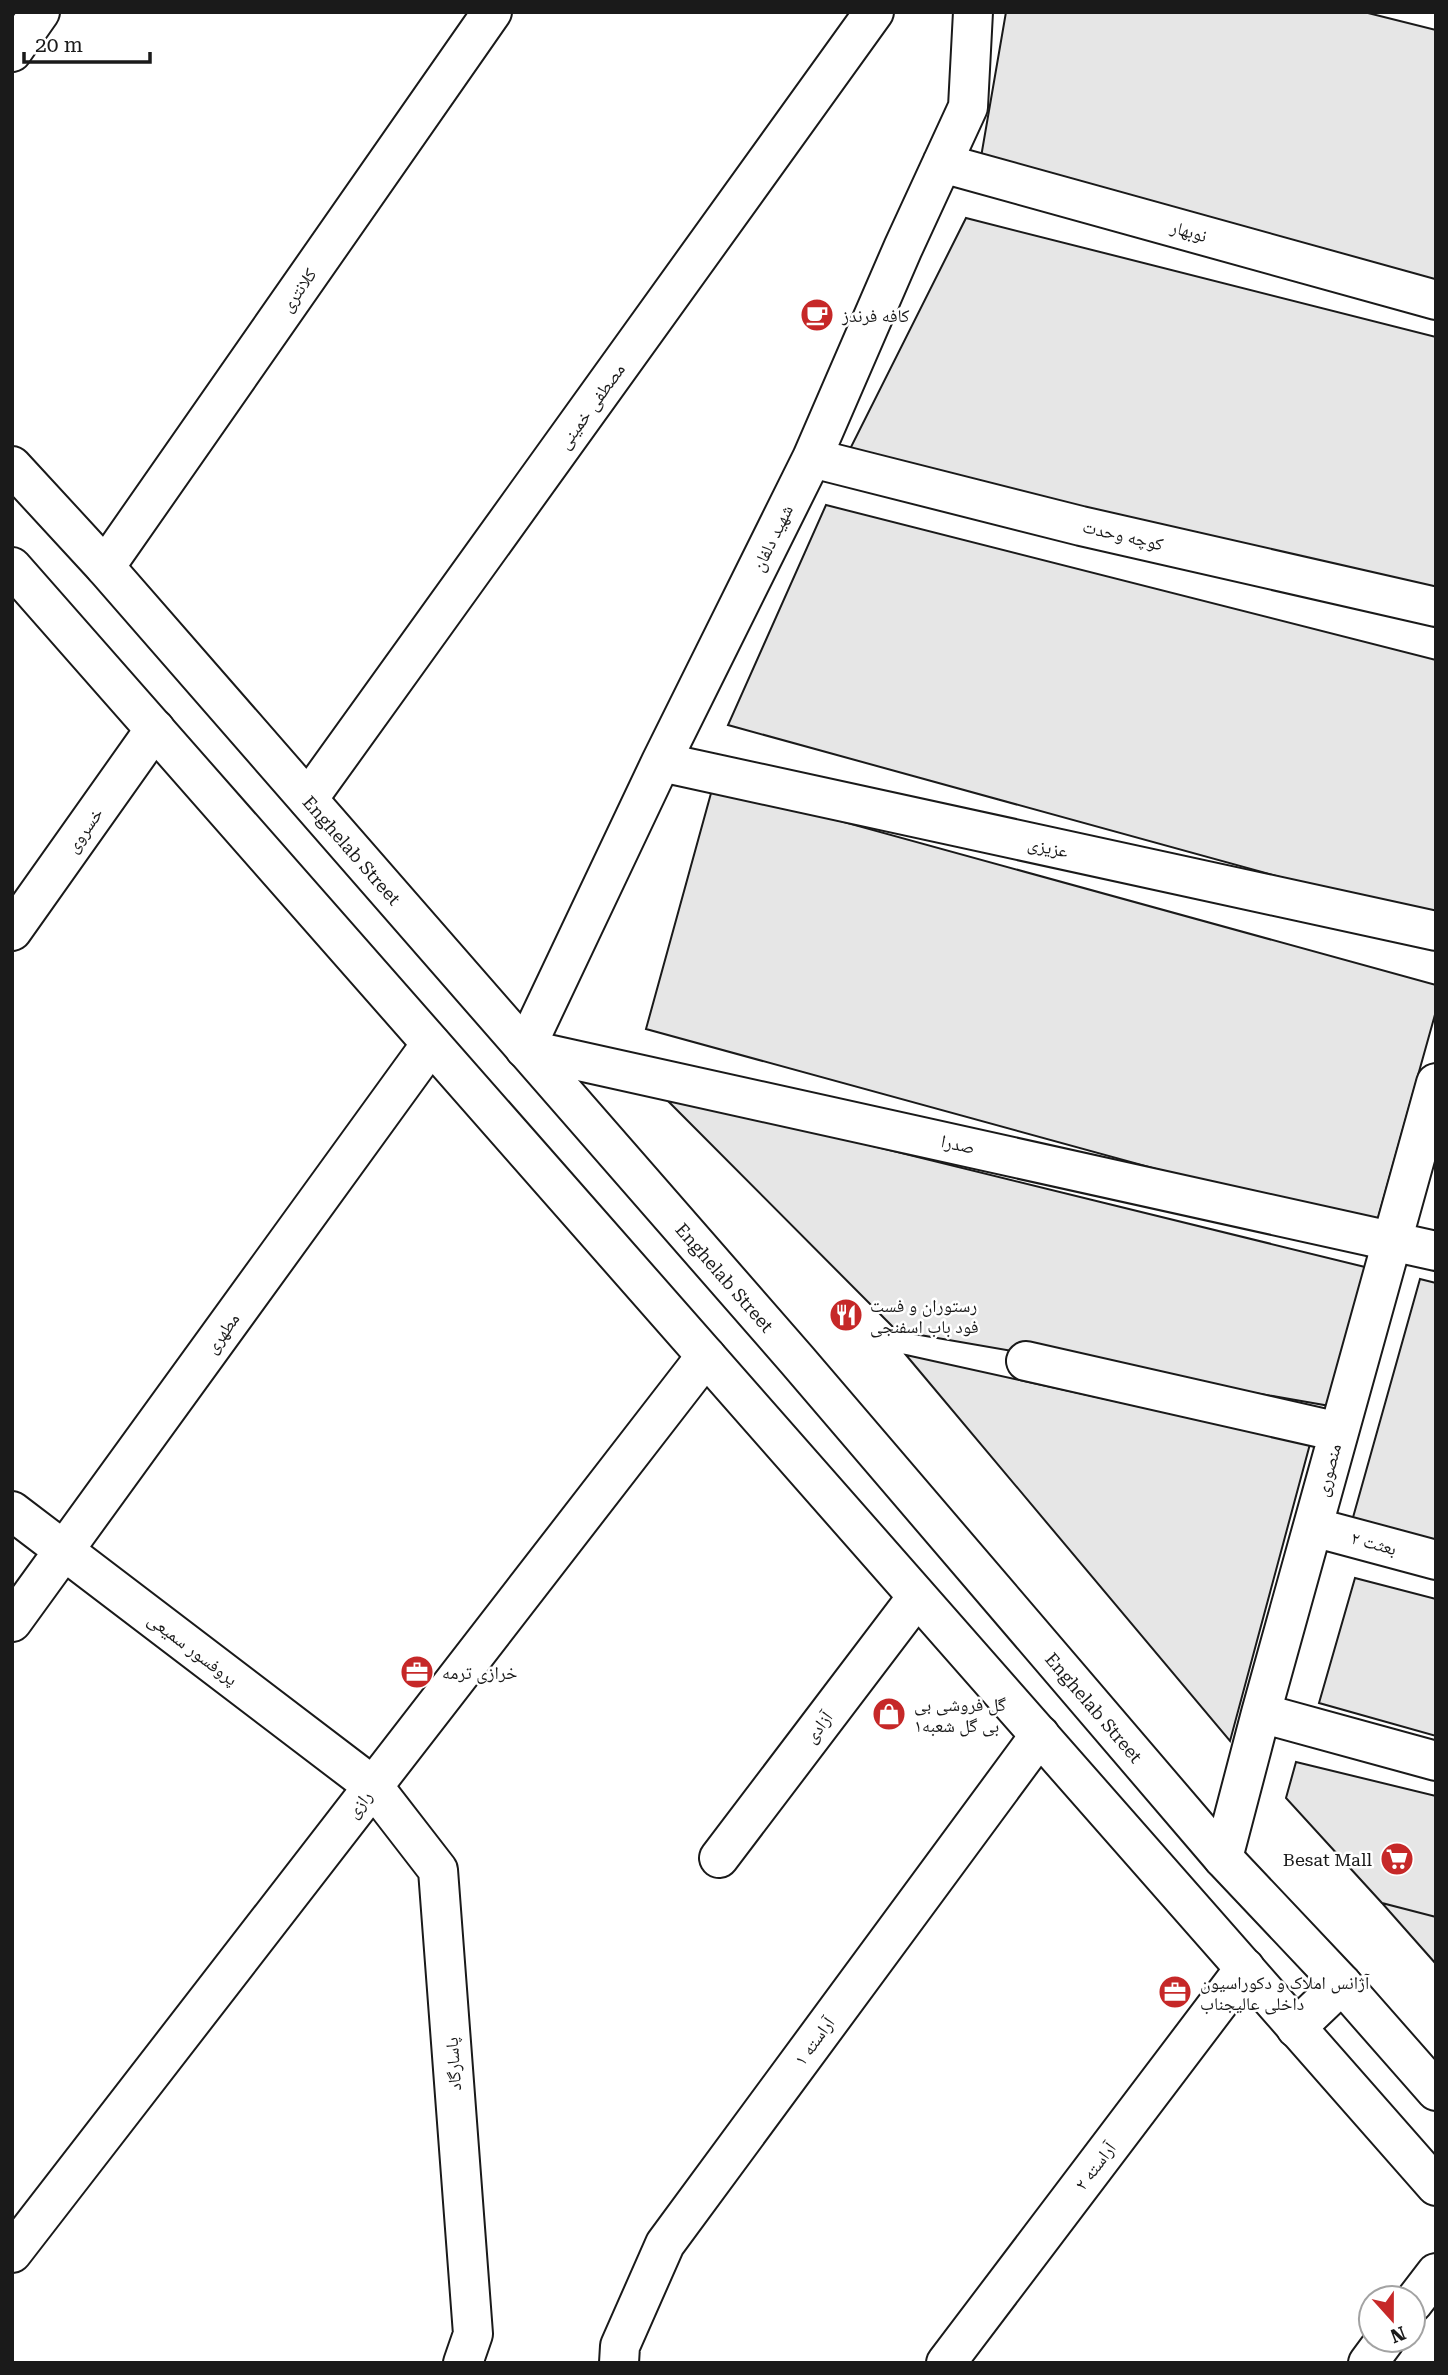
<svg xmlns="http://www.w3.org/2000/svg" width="1448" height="2375" font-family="'Roboto Serif','Noto Naskh Arabic',serif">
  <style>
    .building { fill: #e6e6e6; stroke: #1a1a1a; stroke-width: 2 }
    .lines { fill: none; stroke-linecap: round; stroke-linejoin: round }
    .street-casing { stroke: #1a1a1a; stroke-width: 42 }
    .secondary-casing { stroke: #1a1a1a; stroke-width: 42 }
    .street { stroke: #fff; stroke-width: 38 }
    .secondary { stroke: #fff; stroke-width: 38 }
    .labels { text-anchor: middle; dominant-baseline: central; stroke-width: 5; stroke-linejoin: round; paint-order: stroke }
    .street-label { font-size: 18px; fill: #1a1a1a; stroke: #fff }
    .poi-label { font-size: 18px; fill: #1a1a1a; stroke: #fff; text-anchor: start }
  </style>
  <rect width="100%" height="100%" fill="#fff"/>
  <!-- building -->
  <path class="building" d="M 1006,12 L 1364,12 L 1436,30 L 1436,283 L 981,157 Z
    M 966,218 L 1436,337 L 1436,596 L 850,449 Z
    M 826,505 L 1436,660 L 1436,920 L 728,725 Z
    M 713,786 L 1436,985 L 1436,1011 L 1375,1229 L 646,1029 Z
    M 661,1094 L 1365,1267 L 1330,1406 L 897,1331 Z
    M 1420,1279 L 1436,1283 L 1436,1544 L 1352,1521 Z
    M 906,1355 L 1310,1444 L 1230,1741 Z
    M 1355,1578 L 1436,1599 L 1436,1736 L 1319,1703 Z
    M 1296,1762 L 1436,1796 L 1436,1917 L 1382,1903 L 1286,1798 Z
    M 1382,1903 L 1436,1917 L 1436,1964 Z"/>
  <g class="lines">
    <defs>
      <path id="street" d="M 973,12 L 968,107 L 903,248 L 812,458 L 661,762 L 525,1049 L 1436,1251
        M 12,52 L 40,12
        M 942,163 L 1436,300
        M 812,458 L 1081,526 L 1436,607
        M 105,567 L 492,12
        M 661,762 L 1436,931
        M 308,799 L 874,12
        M 12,931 L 155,729
        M 1026,1361 L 1339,1432
        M 12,1511 L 373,1786 L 438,1870 L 473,2334 L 463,2363
        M 1313,1527 L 1436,1560
        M 12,1622 L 431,1044
        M 1261,1713 L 1436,1761
        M 719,1858 L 917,1597
        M 1223,1858 L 1261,1713 L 1436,1083
        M 1413,2303 L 1436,2273
        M 619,2363 L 620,2346 L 665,2244 L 1040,1735
        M 946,2363 L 1245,1968
        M 1368,2363 L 1385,2340"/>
      <g id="secondary">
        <path id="s1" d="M 12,466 L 105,567 L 797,1360 L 1223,1858 L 1342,1984 L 1436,2091"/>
        <path d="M 12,567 L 1436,2186"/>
        <path d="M 1296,2028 L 1342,1984"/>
        <path d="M 12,2253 L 706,1356"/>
      </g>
    </defs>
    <!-- street casing -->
    <use href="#street" class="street-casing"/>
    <!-- secondary casing -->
    <use href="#secondary" class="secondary-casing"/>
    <!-- street -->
    <use href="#street" class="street"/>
    <!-- secondary -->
    <use href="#secondary" class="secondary"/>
  </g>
  <!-- icons -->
  <defs>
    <symbol id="cafe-disc" viewBox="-11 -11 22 22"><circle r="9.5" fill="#c62828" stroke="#fff"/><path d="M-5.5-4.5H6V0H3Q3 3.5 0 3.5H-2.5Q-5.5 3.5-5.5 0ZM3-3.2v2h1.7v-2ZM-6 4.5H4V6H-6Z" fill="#fff"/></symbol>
    <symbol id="restaurant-disc" viewBox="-11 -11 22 22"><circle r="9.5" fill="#c62828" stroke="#fff"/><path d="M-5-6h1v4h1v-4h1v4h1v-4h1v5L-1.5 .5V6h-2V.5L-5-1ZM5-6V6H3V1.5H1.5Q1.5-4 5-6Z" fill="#fff"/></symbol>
    <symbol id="office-disc" viewBox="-11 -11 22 22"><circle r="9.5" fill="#c62828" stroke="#fff"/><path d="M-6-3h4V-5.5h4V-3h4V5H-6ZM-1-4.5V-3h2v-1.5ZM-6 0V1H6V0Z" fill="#fff"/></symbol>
    <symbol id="shop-disc" viewBox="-11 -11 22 22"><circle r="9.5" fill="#c62828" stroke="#fff"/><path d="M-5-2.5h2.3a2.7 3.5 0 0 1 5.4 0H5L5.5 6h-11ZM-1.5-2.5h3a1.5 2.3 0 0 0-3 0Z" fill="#fff"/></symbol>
    <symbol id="supermarket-disc" viewBox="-11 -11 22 22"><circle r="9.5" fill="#c62828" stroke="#fff"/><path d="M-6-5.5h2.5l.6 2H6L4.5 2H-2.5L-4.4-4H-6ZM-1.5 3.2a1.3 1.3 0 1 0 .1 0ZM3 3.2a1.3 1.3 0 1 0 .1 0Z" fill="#fff"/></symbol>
  </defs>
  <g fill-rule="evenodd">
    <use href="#cafe-disc" x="798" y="296" width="38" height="38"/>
    <use href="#restaurant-disc" x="827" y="1296" width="38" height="38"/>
    <use href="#office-disc" x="398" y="1653" width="38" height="38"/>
    <use href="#shop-disc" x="870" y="1695" width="38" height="38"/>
    <use href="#supermarket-disc" x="1378" y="1840" width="38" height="38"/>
    <use href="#office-disc" x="1156" y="1973" width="38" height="38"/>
  </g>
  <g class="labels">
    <!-- street labels -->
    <g class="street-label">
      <text transform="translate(1189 231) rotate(16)">نوبهار</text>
      <text transform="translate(298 290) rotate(-55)">کلانتری</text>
      <text transform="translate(591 406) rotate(-54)">مصطفی خمینی</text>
      <text transform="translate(1123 535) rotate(13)">کوچه وحدت</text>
      <text transform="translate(772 538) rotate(-64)">شهید دلفان</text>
      <text transform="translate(84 830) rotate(-55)">خسروی</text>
      <text transform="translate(1048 847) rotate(12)">عزیزی</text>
      <text stroke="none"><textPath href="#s1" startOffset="513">Enghelab Street</textPath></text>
      <text transform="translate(958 1144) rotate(12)">صدرا</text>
      <text stroke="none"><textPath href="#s1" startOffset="1080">Enghelab Street</textPath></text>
      <text transform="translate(222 1333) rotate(-54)">مطهری</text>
      <text transform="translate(1328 1470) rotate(-75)">منصوری</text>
      <text transform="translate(1374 1543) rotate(15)">بعثت ۲</text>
      <text transform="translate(193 1649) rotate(37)">پروفسور سمیعی</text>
      <text stroke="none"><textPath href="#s1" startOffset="1647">Enghelab Street</textPath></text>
      <text transform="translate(818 1727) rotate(-53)">آزادی</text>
      <text transform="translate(359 1804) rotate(-52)">رازی</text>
      <text transform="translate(814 2041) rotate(-54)">آراسته ۱</text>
      <text transform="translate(453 2064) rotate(-94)">پاسارگاد</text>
      <text transform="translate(1095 2166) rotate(-53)">آراسته ۲</text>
    </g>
    <!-- poi labels -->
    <g class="poi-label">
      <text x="842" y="315">کافه فرندز</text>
      <text x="870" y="1305">رستوران و فست<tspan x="870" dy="21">فود باب اسفنجی</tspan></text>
      <text x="442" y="1672">خرازی ترمه</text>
      <text x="914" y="1704">گل فروشی بی<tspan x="914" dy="21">بی گل شعبه۱</tspan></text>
      <text x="1372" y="1859" text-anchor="end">Besat Mall</text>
      <text x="1200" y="1982">آژانس املاک و دکوراسیون<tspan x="1200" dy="21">داخلی عالیجناب</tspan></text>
    </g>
  </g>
  <!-- border -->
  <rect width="1448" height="2375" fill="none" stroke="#1a1a1a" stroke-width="28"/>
  <!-- north arrow -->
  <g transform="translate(1392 2319) rotate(159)"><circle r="33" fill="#ffffff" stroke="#a3a3a3" stroke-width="2"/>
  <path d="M0-5L12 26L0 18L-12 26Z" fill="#c62828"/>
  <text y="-10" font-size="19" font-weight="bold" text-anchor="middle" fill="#1a1a1a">N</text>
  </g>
  <!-- scale -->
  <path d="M24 52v10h126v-10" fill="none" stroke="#1a1a1a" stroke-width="3.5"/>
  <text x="35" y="52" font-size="21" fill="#1a1a1a" stroke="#ffffff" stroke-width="5" paint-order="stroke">20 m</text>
</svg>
